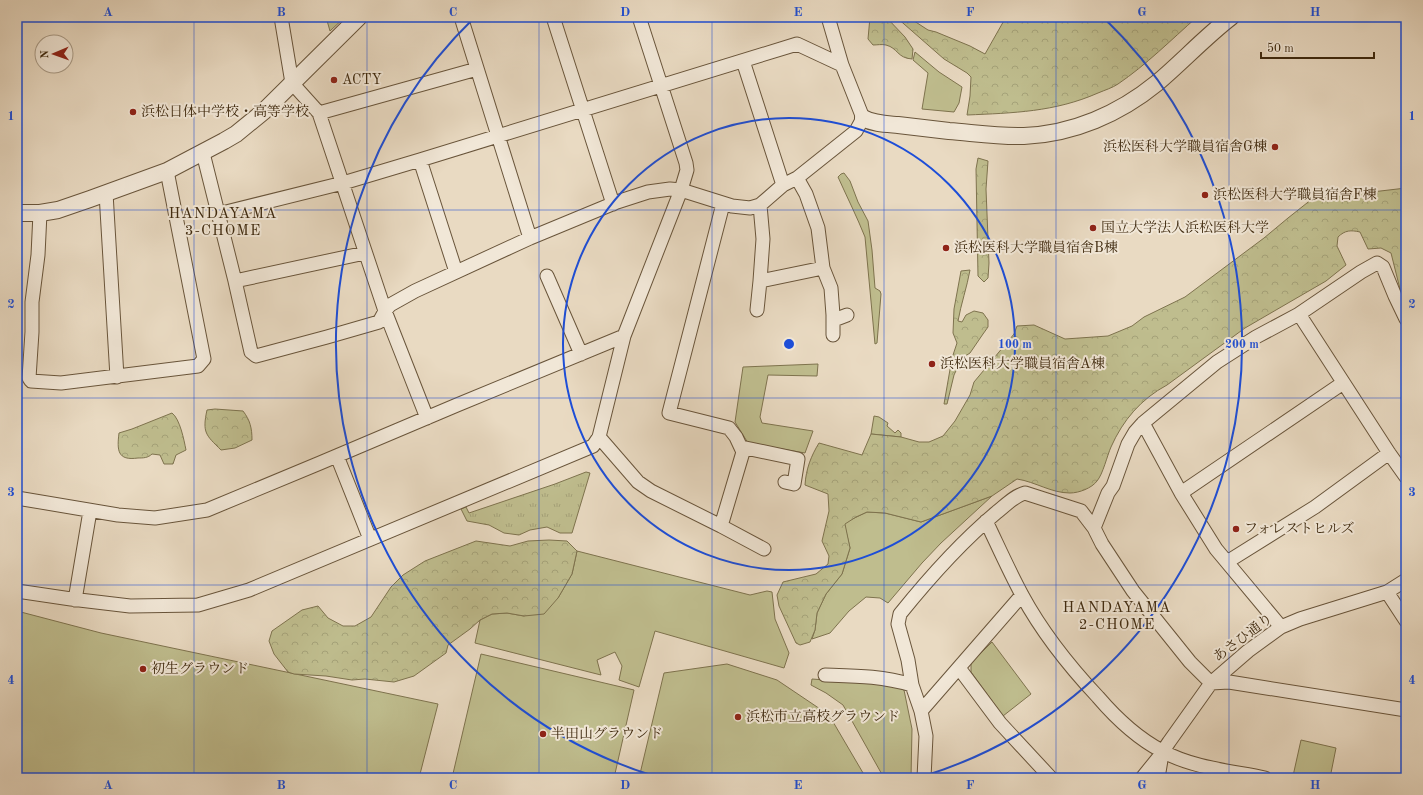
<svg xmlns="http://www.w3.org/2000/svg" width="1423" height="795" font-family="'Old Standard TT','Noto Serif JP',serif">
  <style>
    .grass { fill: #bfbd8e; stroke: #7e734e }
    .forest { fill: url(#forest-crowns); stroke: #7e734e }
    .park { fill: url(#park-tufts); stroke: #7e734e }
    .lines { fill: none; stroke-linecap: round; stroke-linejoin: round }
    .minor-casing { stroke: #69553b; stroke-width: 15 }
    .tertiary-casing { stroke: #69553b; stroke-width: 18 }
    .minor { stroke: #f1e7d7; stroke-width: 13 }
    .tertiary { stroke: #f1e7d7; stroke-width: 16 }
    .grid { fill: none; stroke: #1d4ed8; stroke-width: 1; stroke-opacity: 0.55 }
    .ring { fill: none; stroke: #1d4ed8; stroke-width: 2 }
    .poi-dot { fill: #8f2418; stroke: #f1e7d7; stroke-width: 1.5 }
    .labels { text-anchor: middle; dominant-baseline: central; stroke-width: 4; stroke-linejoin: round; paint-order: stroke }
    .poi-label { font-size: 14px; fill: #3e290e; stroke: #f1e7d7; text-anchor: start }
    .street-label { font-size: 14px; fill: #3e290e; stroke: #f1e7d7 }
    .neighbourhood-label { font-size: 15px; letter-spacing: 1px; fill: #3e290e; stroke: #f1e7d7 }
    .centre { fill: #1d4ed8; stroke: #f1e7d7; stroke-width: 2 }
    .ring-label { font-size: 12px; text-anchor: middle; font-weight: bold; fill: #1d4ed8; stroke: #f1e7d7; stroke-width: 4; stroke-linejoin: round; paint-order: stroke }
    .neatline { fill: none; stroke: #1d4ed8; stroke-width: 1.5 }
    .grid-label { font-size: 13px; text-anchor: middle; font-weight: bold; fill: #1d4ed8 }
  </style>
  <defs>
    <pattern id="forest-crowns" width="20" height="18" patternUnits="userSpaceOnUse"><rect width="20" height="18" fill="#bfbd8e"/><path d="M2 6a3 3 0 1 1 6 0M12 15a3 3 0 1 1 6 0" fill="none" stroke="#a5a279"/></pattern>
    <pattern id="park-tufts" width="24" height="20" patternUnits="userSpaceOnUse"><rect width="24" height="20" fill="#bfbd8e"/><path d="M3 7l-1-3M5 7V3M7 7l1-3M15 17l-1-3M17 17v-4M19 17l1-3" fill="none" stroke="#a5a279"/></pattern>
  </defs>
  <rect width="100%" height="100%" fill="#e9dac2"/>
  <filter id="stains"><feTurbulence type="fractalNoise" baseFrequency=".005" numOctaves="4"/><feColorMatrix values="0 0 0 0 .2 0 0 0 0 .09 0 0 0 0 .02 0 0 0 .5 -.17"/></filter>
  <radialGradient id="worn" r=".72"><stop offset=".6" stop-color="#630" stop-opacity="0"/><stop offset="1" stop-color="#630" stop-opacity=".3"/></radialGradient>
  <!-- grass -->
  <path class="grass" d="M 915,52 L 939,72 L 962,87 L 959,103 L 954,112 L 922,109 L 928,73 L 913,60 Z
    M 844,173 L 850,181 L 858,202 L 868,221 L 872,250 L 875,288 L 880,291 L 881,294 L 877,343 L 875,344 L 865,237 C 857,217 847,197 838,177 L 841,174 Z
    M 818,364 L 817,376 L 768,375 L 760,417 L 762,423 L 813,431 L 805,453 L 748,443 L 735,422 L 743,367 Z
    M 874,416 L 879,417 L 888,423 L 887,426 L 895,433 L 898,430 L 901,433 L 901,437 L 871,434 Z
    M 992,496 L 941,543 L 922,563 L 888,603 L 880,598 L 866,597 L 849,611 L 830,633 L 812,639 L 815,630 L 817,613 L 826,594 L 842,574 L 850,548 L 844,523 L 867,512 L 885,513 L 921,522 Z
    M 577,551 L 750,595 L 767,591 L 772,592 L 775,619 L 789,653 L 784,668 L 655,631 L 639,687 L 619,680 L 622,666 L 615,652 L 597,660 L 601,675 L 475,643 L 480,620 L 492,614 L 507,613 L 524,616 L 558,598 L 572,574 Z
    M 17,611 L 101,633 L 438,704 L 419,778 L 17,778 Z
    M 992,642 L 1031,694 L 1003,716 L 971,672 L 971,663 Z
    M 481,654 L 634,690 L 614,778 L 452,778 Z
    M 727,664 L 777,680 L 829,715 L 866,778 L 639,778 L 664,673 Z
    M 812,679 L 892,685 L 904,690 L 912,729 L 911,778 L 884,778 L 843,705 L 826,693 L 811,685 Z
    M 1301,740 L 1336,748 L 1330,778 L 1300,778 L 1293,776 Z"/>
  <!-- forest -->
  <path class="forest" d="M 870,17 L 886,17 L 905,37 L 913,49 L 912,59 C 897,58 898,48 886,45 C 882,44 877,45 873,45 L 868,39 Z
    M 896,17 L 908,17 L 928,30 L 936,32 L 970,46 L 985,54 L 1006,17 L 1197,17 C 1171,40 1146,65 1118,84 C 1112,88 1105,90 1098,93 C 1055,112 1013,113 967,115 L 970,96 L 971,77 L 967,73 L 944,59 Z
    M 978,158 L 988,161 L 986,189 L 989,263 L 988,278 L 984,282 L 978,276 L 976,169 Z
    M 1406,188 L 1406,306 L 1402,297 L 1391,253 L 1381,248 L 1368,249 L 1360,232 C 1351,230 1345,230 1338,237 L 1337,246 L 1346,265 L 1326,281 L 1245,328 L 1167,385 C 1141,399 1123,420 1111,447 C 1107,456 1103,474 1097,481 C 1092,488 1079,493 1070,493 C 1051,493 1036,482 1017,479 L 992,496 L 921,522 L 885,513 L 867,512 L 856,517 L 845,524 L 850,548 L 842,574 L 826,594 L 817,613 L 815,630 L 810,642 L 800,645 L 796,643 L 779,606 L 777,595 L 783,582 L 816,574 L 828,564 L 829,556 L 822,541 L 829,511 L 828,494 L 805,485 C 806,469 811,456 819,443 L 862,455 L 871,434 L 901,437 L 919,442 L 929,442 L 943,436 L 955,421 L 970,395 L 974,382 L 1014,334 L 1017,326 L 1034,325 L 1065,339 L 1108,336 L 1132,326 L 1144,317 L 1185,297 L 1264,238 L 1288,218 L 1312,199 Z
    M 970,270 C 967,287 961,304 958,321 L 962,322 L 966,315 L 974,311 L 983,313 L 988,320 L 988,327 L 983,334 L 970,353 L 962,358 L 954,375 L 947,404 L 944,404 L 952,358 L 957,343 L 953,333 L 954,309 L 961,271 Z
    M 215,409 L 243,411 C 250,420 252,428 252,440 L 235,448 L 221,450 C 206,435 202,433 207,410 Z
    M 172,413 C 180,419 184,440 186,450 L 176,455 L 173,464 L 164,464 L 160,455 L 152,454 C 148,458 143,458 138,458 C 117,461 117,450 119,433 L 132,429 Z
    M 549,540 L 567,541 L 577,551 L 572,574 L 558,598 L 544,614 L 524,616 L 507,613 L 492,614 L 480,620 L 470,629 L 448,645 L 446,653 L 414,676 L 394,682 L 365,679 L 352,680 L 326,676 L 294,674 L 288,672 L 274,654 L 269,641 L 272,631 L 302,610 L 318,606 L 328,618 L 343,626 L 355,626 L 371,617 L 391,587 L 403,575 L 425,561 L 476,541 L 510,546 L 528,541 Z"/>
  <!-- park -->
  <path class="park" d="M 326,17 L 345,17 L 330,31 Z
    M 586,472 L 590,473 L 572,533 L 560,533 L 547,527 L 530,530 L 519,535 L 504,533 L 489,525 L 467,521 L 461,509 L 466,507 L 469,513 L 555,484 Z"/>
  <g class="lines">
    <defs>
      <path id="minor" d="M 281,17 L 292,83 L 319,113 L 385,311 L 427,418
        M 461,17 L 530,238
        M 553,17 L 613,204
        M 743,61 L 783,185
        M 319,113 L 477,69
        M 203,153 L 235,281 L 251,352 L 256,356 L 327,337 L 379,322 L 385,311 L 390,305 L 415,291 L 530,238 L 617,202 L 648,192 L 670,189 L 681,190 L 687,170 L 686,163 L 639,17
        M 420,160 L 456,272
        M 797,178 L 806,194 L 818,228 L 823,268 L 831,288 L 833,315 L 833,335
        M 106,193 L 117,377
        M 760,205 L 763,239 L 760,281 L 823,268
        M 40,213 L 38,255 L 32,302 L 32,332 L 29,378 L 31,381 L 61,383 L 198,366 L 204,359 L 203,354 L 167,171
        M 218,214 L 343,183 L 420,160 L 797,44 L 842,65
        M 547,276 L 581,354
        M 235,281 L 365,253
        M 757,310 L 760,281
        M 1299,314 L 1361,272 L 1377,263 L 1383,267 L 1395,296 L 1406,319
        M 834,320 L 847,315
        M 1143,423 L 1181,493 L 1216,549 L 1281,627
        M 599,437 L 638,482 L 651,491 L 721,526 L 743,452 L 736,437 L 729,428 L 669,413 L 723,204
        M 741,447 L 798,459 L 794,484 L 785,482
        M 337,456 L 370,539
        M 1181,493 L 1343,383
        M 17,498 L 118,515 L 155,518 L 207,510 L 320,463 L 457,405 L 624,336
        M 986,521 C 998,546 1009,571 1022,595 C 1042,632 1069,666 1098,697 C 1116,718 1137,738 1162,751 C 1193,768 1231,771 1265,778
        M 721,526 L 764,549
        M 1094,528 L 1108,493 L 1113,486 L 1128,444 L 1135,432 L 1143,423 L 1217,362 L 1256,337 L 1299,314 L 1389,453 L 1406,477
        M 1227,562 L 1315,507 L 1389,453
        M 17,591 L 71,599 L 130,606 L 198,605 L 249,590 L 593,446 L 599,437 L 624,336 L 681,190 L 732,206 L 750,208 L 760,205 L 783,185 L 797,178 L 856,131 L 863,118 L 842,65 L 828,17
        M 1387,592 L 1406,621
        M 75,600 L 90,511
        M 959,668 L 1000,723 L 1051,778
        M 825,675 C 857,676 881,676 912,685
        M 921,711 L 1022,595
        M 924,778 L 926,736 L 921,711 L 912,685 L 908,660 L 898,624 L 900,614 C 929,578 961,542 997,512 C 1006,505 1014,496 1025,493 L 1081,511 L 1094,528 L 1102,544 L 1133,591 L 1190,662 L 1211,683 L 1229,682 L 1406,710
        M 1142,778 L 1159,757 L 1169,742 L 1211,683 L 1248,651 L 1281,627 L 1300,619 L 1387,592 L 1406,580
        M 1158,778 L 1162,754"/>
      <path id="tertiary" d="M 863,118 C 874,124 886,124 898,125 C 915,127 932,129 949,131 C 974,133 999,137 1024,136 C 1073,134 1119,114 1157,83 C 1182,62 1205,37 1231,17
        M 17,213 L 40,213 L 58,210 L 90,199 L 167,171 L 224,141 L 236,134 L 263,112 L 359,17"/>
    </defs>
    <!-- minor casing -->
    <use href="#minor" class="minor-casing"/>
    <!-- tertiary casing -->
    <use href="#tertiary" class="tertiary-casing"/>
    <!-- minor -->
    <use href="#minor" class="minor"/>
    <!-- tertiary -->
    <use href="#tertiary" class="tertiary"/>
  </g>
  <!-- grid -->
  <path class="grid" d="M 194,17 L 194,778M 367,17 L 367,778M 539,17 L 539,778M 712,17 L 712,778M 884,17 L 884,778M 1056,17 L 1056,778M 1229,17 L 1229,778M 17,210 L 1406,210M 17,398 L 1406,398M 17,585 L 1406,585"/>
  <!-- distance rings -->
  <g class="ring">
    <circle cx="789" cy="344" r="226"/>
    <path d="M657 777A453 453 0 0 1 474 18M1104 18A453 453 0 0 1 921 777"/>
  </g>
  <!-- markers -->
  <g class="poi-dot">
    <circle cx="334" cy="80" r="4"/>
    <circle cx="133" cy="112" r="4"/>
    <circle cx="1275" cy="147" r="4"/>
    <circle cx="1205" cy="195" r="4"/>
    <circle cx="1093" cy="228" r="4"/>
    <circle cx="946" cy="248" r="4"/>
    <circle cx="932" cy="364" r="4"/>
    <circle cx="1236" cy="529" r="4"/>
    <circle cx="143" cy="669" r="4"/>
    <circle cx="738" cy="717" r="4"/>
    <circle cx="543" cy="734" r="4"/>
  </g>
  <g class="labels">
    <!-- poi labels -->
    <g class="poi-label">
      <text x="342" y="80">ACTY</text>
      <text x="141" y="112">浜松日体中学校・高等学校</text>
      <text x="1267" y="147" text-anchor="end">浜松医科大学職員宿舎G棟</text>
      <text x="1213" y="195">浜松医科大学職員宿舎F棟</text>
      <text x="1101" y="228">国立大学法人浜松医科大学</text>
      <text x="954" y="248">浜松医科大学職員宿舎B棟</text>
      <text x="940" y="364">浜松医科大学職員宿舎A棟</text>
      <text x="1244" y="529">フォレストヒルズ</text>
      <text x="151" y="669">初生グラウンド</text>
      <text x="746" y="717">浜松市立高校グラウンド</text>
      <text x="551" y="734">半田山グラウンド</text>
    </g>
    <!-- street labels -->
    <g class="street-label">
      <text transform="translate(1243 638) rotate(-37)">あさひ通り</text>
    </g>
    <!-- neighbourhood labels -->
    <g class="neighbourhood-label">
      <text x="223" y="214">HANDAYAMA<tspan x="223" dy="17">3-CHOME</tspan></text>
      <text x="1117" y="608">HANDAYAMA<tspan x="1117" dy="17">2-CHOME</tspan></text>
    </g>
  </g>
  <circle cx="789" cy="344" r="6" class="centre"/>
  <g class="ring-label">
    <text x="1015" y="348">100 m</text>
    <text x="1242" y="348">200 m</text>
  </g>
  <!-- margin -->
  <rect width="1423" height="795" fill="none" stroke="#e9dac2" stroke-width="44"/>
  <!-- north arrow -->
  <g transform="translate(54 54) rotate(268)"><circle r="19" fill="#f1e7d7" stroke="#a99b87"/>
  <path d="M0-3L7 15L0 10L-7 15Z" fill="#8f2418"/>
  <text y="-6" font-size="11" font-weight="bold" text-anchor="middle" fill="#3e290e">N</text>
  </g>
  <!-- scale -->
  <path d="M1261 52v6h113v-6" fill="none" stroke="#3e290e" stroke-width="2"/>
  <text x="1267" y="52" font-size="12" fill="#3e290e" stroke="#f1e7d7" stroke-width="3" paint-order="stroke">50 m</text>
  <rect x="22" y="22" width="1379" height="751" class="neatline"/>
  <g class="grid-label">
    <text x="108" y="16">A</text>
    <text x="281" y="16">B</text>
    <text x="453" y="16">C</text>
    <text x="625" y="16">D</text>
    <text x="798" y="16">E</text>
    <text x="970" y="16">F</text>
    <text x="1142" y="16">G</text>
    <text x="1315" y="16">H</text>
    <text x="11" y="120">1</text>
    <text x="1412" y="120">1</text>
    <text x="11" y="308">2</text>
    <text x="1412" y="308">2</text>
    <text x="11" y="496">3</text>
    <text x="1412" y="496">3</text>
    <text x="11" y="684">4</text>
    <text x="1412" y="684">4</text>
    <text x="108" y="789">A</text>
    <text x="281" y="789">B</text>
    <text x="453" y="789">C</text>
    <text x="625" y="789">D</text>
    <text x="798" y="789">E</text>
    <text x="970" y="789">F</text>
    <text x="1142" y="789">G</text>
    <text x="1315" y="789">H</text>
  </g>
  <rect width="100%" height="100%" filter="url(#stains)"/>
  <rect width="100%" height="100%" fill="url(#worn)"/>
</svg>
